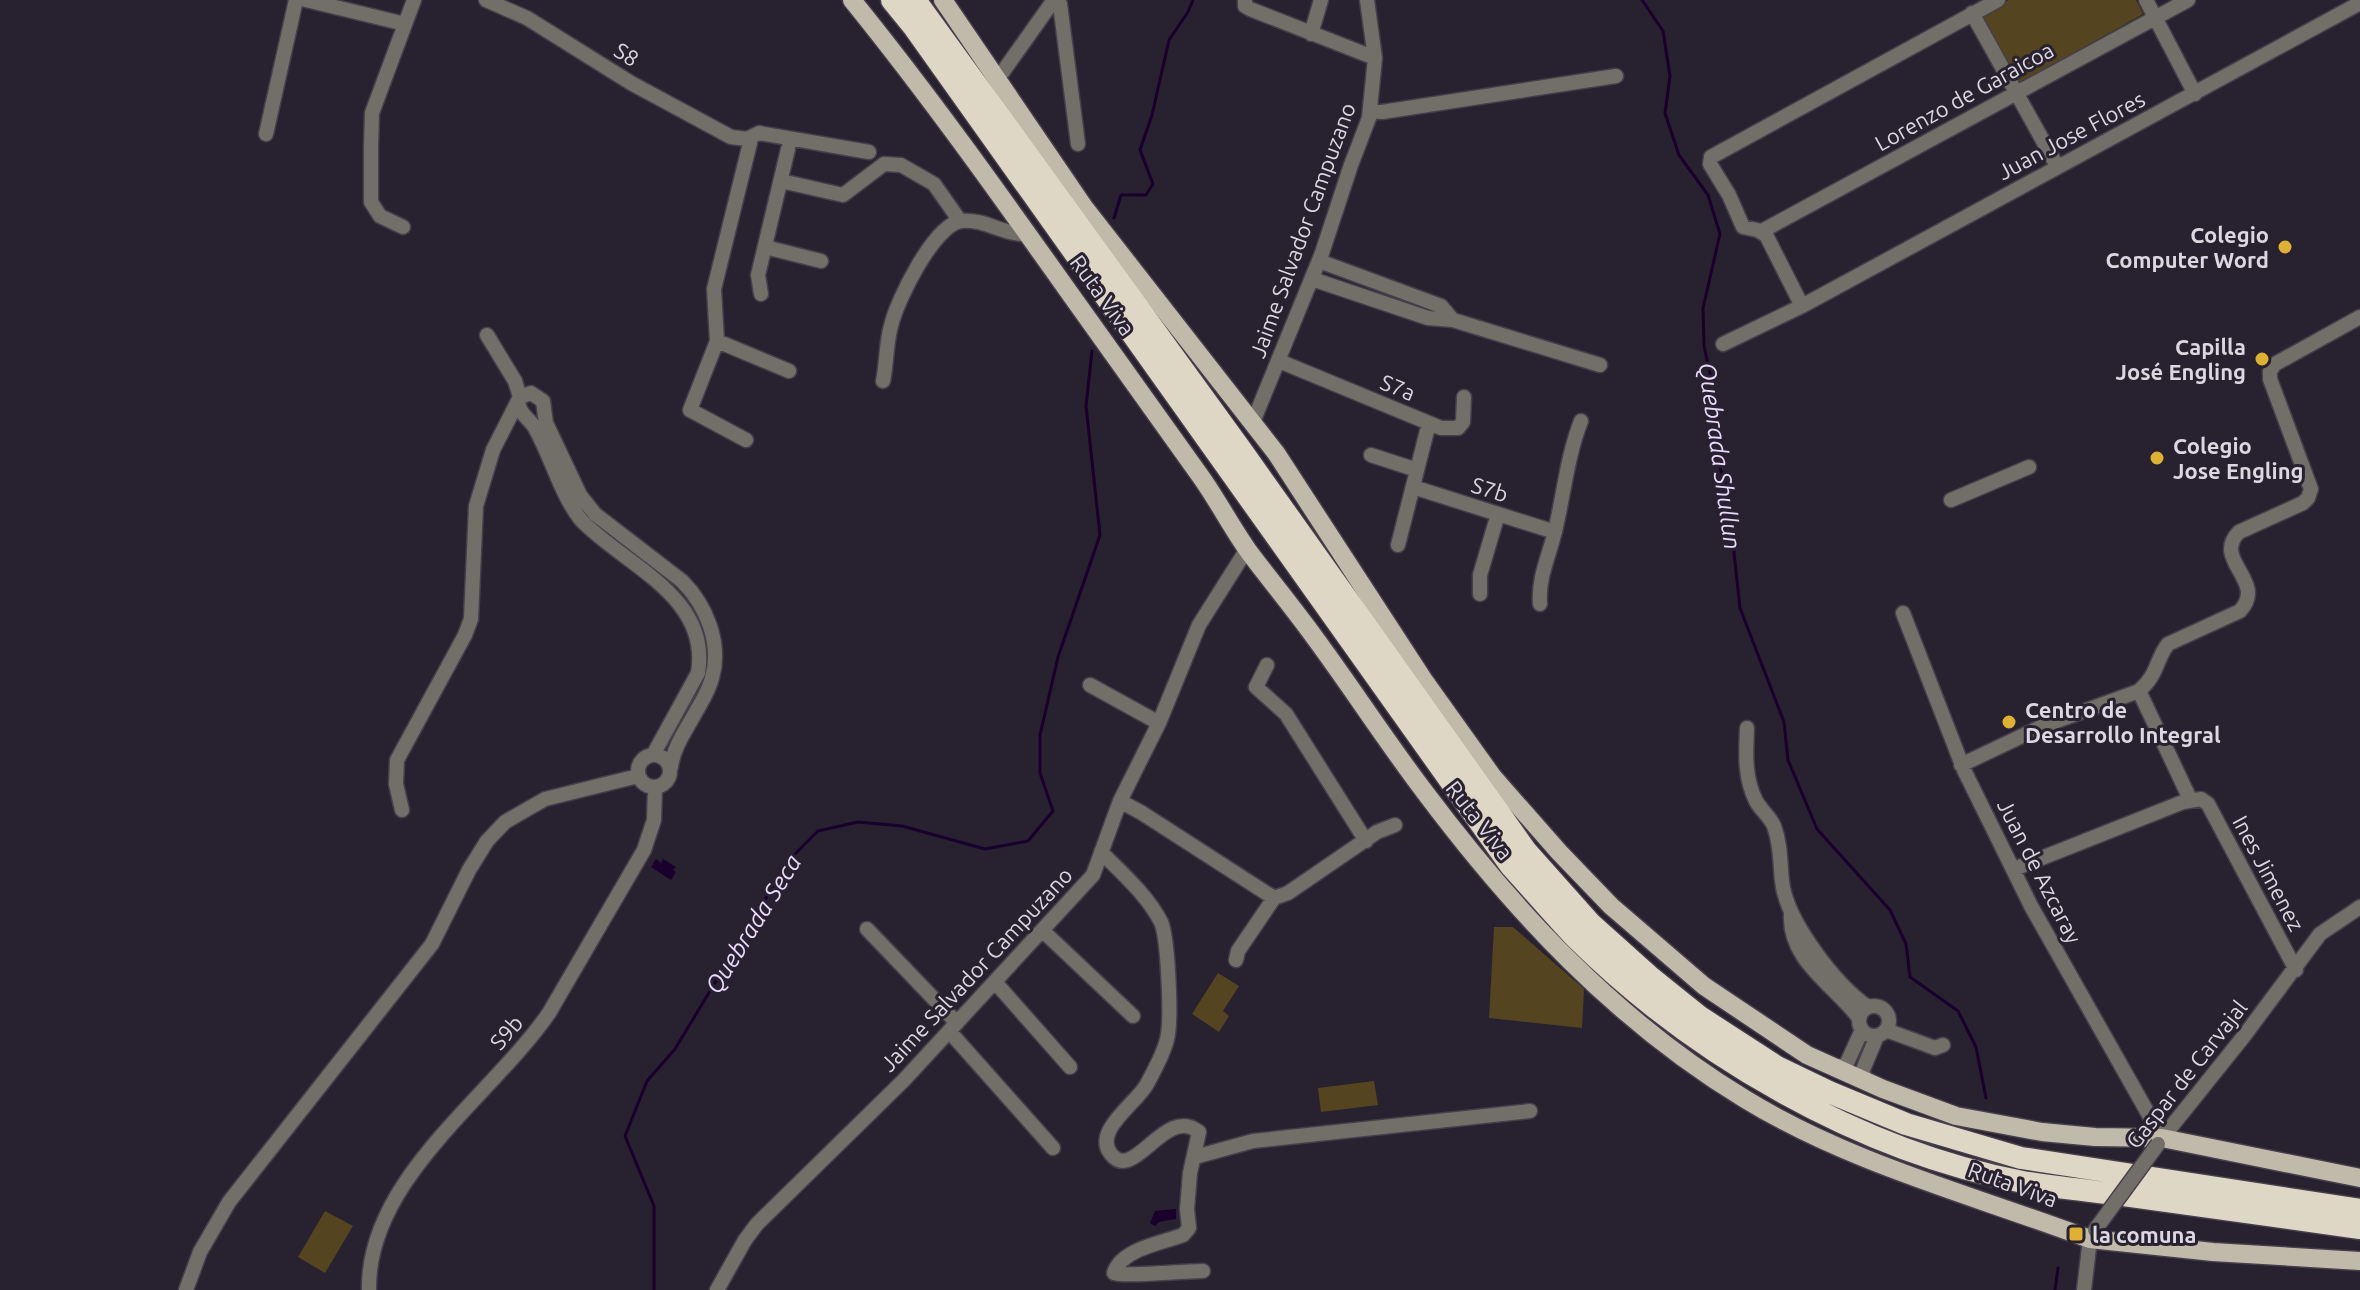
<svg xmlns="http://www.w3.org/2000/svg" width="2360" height="1290" font-family="Ubuntu,sans-serif">
  <style>
    .green { fill: #544520 }
    .water { fill: #19002c }
    .lines { fill: none; stroke-linecap: round; stroke-linejoin: round }
    .stream { stroke: #19002c; stroke-width: 3 }
    .minor-casing { stroke: #453e4b; stroke-width: 17 }
    .major-casing { stroke: #453e4b; stroke-width: 21 }
    .highway-casing { stroke: #453e4b; stroke-width: 25 }
    .minor { stroke: #726f68; stroke-width: 14 }
    .major { stroke: #c0baab; stroke-width: 18 }
    .highway { stroke: #dfd7c5; stroke-width: 22 }
    .minor-bridge-casing { stroke: #453e4b; stroke-width: 17; stroke-linecap: butt }
    .minor-bridge { stroke: #726f68; stroke-width: 14 }
    .poi-dot { fill: #deb133; stroke: #28212f; stroke-width: 3 }
    .labels { text-anchor: middle; dominant-baseline: central; stroke-width: 6; stroke-linejoin: round; paint-order: stroke }
    .street-label { font-size: 22px; fill: #dbd8e1; stroke: #28212f }
    .poi-label { font-size: 22px; font-weight: bold; fill: #dbd8e1; stroke: #28212f; text-anchor: start }
    .water-label { font-size: 24px; font-style: italic; fill: #eadbfd; stroke: #28212f }
  </style>
  <rect width="100%" height="100%" fill="#28212f"/>
  <!-- green -->
  <path class="green" d="M 2009,0 L 2136,0 L 2143,14 L 2019,84 L 1979,15 Z
    M 1494,927 L 1513,927 L 1584,989 L 1582,1028 L 1489,1018 Z
    M 1218,973 L 1239,986 L 1223,1011 L 1229,1016 L 1219,1032 L 1192,1014 Z
    M 1374,1081 L 1378,1105 L 1321,1112 L 1318,1088 Z
    M 325,1211 L 353,1226 L 325,1273 L 298,1257 Z"/>
  <!-- water -->
  <path class="water" d="M 656,859 L 661,863 L 663,859 L 676,867 L 673,870 L 676,872 L 671,880 L 651,867 Z
    M 1176,1209 L 1176,1219 L 1159,1222 L 1155,1226 L 1150,1223 L 1155,1211 Z"/>
  <g class="lines">
    <!-- stream -->
    <path class="stream" d="M 1642,0 L 1663,31 L 1670,76 L 1665,113 L 1679,155 L 1708,195 L 1720,234 L 1703,308 L 1704,346 L 1719,414 L 1715,453 L 1727,488 L 1740,608 L 1784,722 L 1788,760 L 1817,829 L 1890,910 L 1906,944 L 1910,977 L 1958,1011 L 1976,1047 L 1986,1098
      M 1114,218 L 1121,195 L 1146,195 L 1153,184 L 1140,150 L 1152,115 L 1169,40 L 1188,12 L 1193,0
      M 654,1290 L 654,1206 L 625,1136 L 647,1081 L 675,1049 L 789,860 L 818,831 L 858,822 L 902,826 L 985,849 L 1028,841 L 1053,811 L 1040,773 L 1040,735 L 1058,657 L 1100,535 L 1086,406 L 1092,351
      M 2055,1290 L 2058,1268"/>
    <defs>
      <path id="minor" d="M 306,0 L 405,24
        M 486,0 L 527,18 L 631,83 L 731,137 L 747,139 L 759,133 L 869,152
        M 1245,0 L 1245,6 L 1250,9 L 1375,58
        M 2146,0 L 2195,94
        M 1972,13 L 2057,166
        M 1311,34 L 1321,0
        M 997,80 L 1051,4 L 1060,4 L 1078,144
        M 1370,111 L 1382,112 L 1616,76
        M 266,134 L 296,0
        M 781,181 L 843,195 L 884,164 L 901,165 L 934,184 L 960,221
        M 403,227 L 380,216 L 371,202 L 371,146 L 372,113 L 414,0
        M 1762,231 L 2188,0
        M 765,247 L 821,261
        M 1319,261 L 1441,306 L 1453,320
        M 1312,279 L 1428,318 L 1453,320 L 1600,365
        M 761,294 L 758,275 L 788,149
        M 1802,306 L 1766,235 L 1757,230 L 1743,227 L 1729,195 L 1710,164 L 1711,157 L 1998,0
        M 717,341 L 789,371
        M 1723,344 L 1802,306 L 2360,3
        M 1279,361 L 1441,428 L 1458,428 L 1463,422 L 1464,397
        M 883,381 C 887,362 886,343 891,326 C 897,300 934,225 961,221 C 984,218 1005,236 1028,234
        M 520,397 L 531,393 L 543,401 L 546,423 L 580,495 L 595,514 L 682,581 C 706,605 722,643 712,678 C 709,691 700,704 693,717 C 684,733 673,749 671,767
        M 518,402 C 520,415 529,418 535,428 C 552,458 560,493 581,520 C 624,565 711,596 698,673 L 653,755
        M 1253,422 L 1322,253 L 1351,165 L 1369,118 L 1375,58 L 1367,0
        M 746,440 L 690,410 L 717,341 L 714,289 L 750,143 L 747,139
        M 1371,455 L 1417,470
        M 1413,487 L 1555,532
        M 1951,500 L 2029,467
        M 1398,545 L 1429,423
        M 1480,594 L 1480,575 L 1498,514
        M 1540,604 C 1538,577 1549,557 1555,531 C 1564,494 1567,457 1581,421
        M 1903,613 L 1964,770 L 2031,906 L 2162,1138
        M 1267,665 L 1256,687 L 1286,714 L 1366,841
        M 1090,685 L 1159,723
        M 2139,691 L 2190,799
        M 1747,728 C 1746,753 1744,777 1756,801 C 1761,810 1770,817 1774,826 C 1781,845 1780,863 1782,881 C 1786,921 1836,985 1868,1007
        M638 771a16 16 0 1 1 32 0a16 16 0 1 1-32 0Z
        M 1961,765 L 2043,726 L 2139,691 C 2159,673 2155,661 2168,644 L 2240,611 C 2268,581 2211,560 2239,532 L 2303,503 L 2308,498 L 2311,489 L 2270,379 L 2270,371 L 2275,364 L 2360,317
        M 1120,801 L 1142,813 L 1274,898
        M 402,810 L 396,784 L 397,760 L 465,635 L 471,619 L 476,506 L 493,450 L 520,397 L 515,381 L 487,335
        M 1101,852 C 1122,873 1147,895 1161,922 C 1168,938 1172,1021 1167,1039 C 1164,1053 1154,1071 1147,1084 C 1137,1103 1092,1131 1111,1154 C 1134,1184 1165,1104 1199,1132 L 1190,1173 L 1187,1209 L 1189,1228 L 1183,1235 C 1162,1243 1121,1249 1114,1273 C 1124,1277 1186,1271 1203,1271
        M 2014,869 L 2183,802 L 2201,799 L 2208,804 L 2296,970
        M 1791,914 C 1788,960 1835,986 1859,1018
        M 867,929 L 957,1023
        M 1043,931 L 1133,1016
        M 1236,960 L 1238,951 L 1274,898 L 1288,893 L 1377,832 L 1395,825
        M 995,982 L 1070,1067
        M1859 1021a15 15 0 1 1 30 0a15 15 0 1 1-30 0Z
        M 1886,1030 L 1935,1048 L 1943,1045
        M 949,1031 L 1053,1148
        M 1834,1067 L 1846,1065 L 1862,1030
        M 1868,1083 L 1862,1072 L 1877,1036
        M 2159,1142 L 2244,1036 L 2320,934 L 2360,907
        M 1195,1157 L 1253,1141 L 1530,1111
        M 186,1290 L 200,1252 L 229,1202 L 432,944 L 469,870 L 487,841 L 505,822 L 545,799 L 638,776
        M 369,1290 C 367,1179 491,1097 549,1013 L 644,850 L 654,820 L 655,788
        M 717,1290 L 745,1240 L 757,1224 L 904,1080 L 1093,875 L 1120,801 L 1159,723 L 1199,625 L 1247,549
        M 2084,1290 L 2090,1239 L 2095,1231"/>
      <path id="major" d="M 852,0 C 929,95 1000,195 1071,295 C 1114,356 1158,416 1201,477 C 1218,501 1232,528 1249,552 C 1271,581 1294,609 1315,638 C 1352,688 1386,741 1424,791 C 1514,911 1616,1021 1745,1099 C 1846,1161 1965,1193 2076,1234 L 2090,1239 L 2213,1252 L 2360,1261
        M 943,0 L 1084,207 L 1276,453 L 1423,679 L 1493,777 L 1559,852 L 1611,906 L 1704,986 L 1807,1055 L 1883,1089 L 1956,1116 L 2042,1132 L 2095,1137 L 2162,1138 L 2360,1178"/>
      <path id="highway" d="M 892,0 L 914,27 L 1511,866 C 1533,890 1554,915 1576,938 C 1694,1055 1860,1151 2023,1182 C 2061,1188 2100,1192 2138,1197 C 2212,1208 2286,1218 2360,1228
        M 915,0 L 1239,447 L 1526,851 L 1591,924 L 1649,976 L 1700,1017 L 1777,1067 L 1829,1092 L 1906,1124 L 2021,1158 L 2360,1210"/>
    </defs>
    <!-- minor casing -->
    <use href="#minor" class="minor-casing"/>
    <!-- major casing -->
    <use href="#major" class="major-casing"/>
    <!-- highway casing -->
    <use href="#highway" class="highway-casing"/>
    <!-- minor -->
    <use href="#minor" class="minor"/>
    <!-- major -->
    <use href="#major" class="major"/>
    <!-- highway -->
    <use href="#highway" class="highway"/>
    <defs>
      <path id="minor-bridge" d="M 2095,1230 L 2158,1144"/>
    </defs>
    <!-- minor-bridge casing -->
    <use href="#minor-bridge" class="minor-bridge-casing"/>
    <!-- minor-bridge -->
    <use href="#minor-bridge" class="minor-bridge"/>
  </g>
  <!-- markers -->
  <g class="poi-dot">
    <circle cx="2285" cy="247" r="8"/>
    <circle cx="2262" cy="359" r="8"/>
    <circle cx="2157" cy="458" r="8"/>
    <circle cx="2009" cy="722" r="8"/>
    <rect x="2068" y="1226" width="16" height="16" rx="4"/>
  </g>
  <g class="labels">
    <!-- street labels -->
    <g class="street-label">
      <text transform="translate(627 54) rotate(32)">S8</text>
      <text transform="translate(1964 96) rotate(-29)">Lorenzo de Garaicoa</text>
      <text transform="translate(2071 135) rotate(-28)">Juan Jose Flores</text>
      <text transform="translate(1302 230) rotate(-70)">Jaime Salvador Campuzano</text>
      <text transform="translate(1103 295) rotate(54)">Ruta Viva</text>
      <text transform="translate(1398 387) rotate(22)">S7a</text>
      <text transform="translate(1490 489) rotate(18)">S7b</text>
      <text transform="translate(1480 820) rotate(52)">Ruta Viva</text>
      <text transform="translate(2040 871) rotate(63)">Juan de Azcaray</text>
      <text transform="translate(2269 873) rotate(62)">Ines Jimenez</text>
      <text transform="translate(976 969) rotate(-47)">Jaime Salvador Campuzano</text>
      <text transform="translate(506 1032) rotate(-49)">S9b</text>
      <text transform="translate(2186 1074) rotate(-52)">Gaspar de Carvajal</text>
      <text transform="translate(2013 1184) rotate(20)">Ruta Viva</text>
    </g>
    <!-- poi labels -->
    <g class="poi-label">
      <text x="2269" y="234" text-anchor="end">Colegio<tspan x="2269" dy="25">Computer Word</tspan></text>
      <text x="2246" y="346" text-anchor="end">Capilla<tspan x="2246" dy="25">José Engling</tspan></text>
      <text x="2173" y="445">Colegio<tspan x="2173" dy="25">Jose Engling</tspan></text>
      <text x="2025" y="709">Centro de<tspan x="2025" dy="25">Desarrollo Integral</tspan></text>
      <text x="2092" y="1234">la comuna</text>
    </g>
    <!-- water labels -->
    <g class="water-label">
      <text transform="translate(1720 456) rotate(82)">Quebrada Shullun</text>
      <text transform="translate(753 924) rotate(-58)">Quebrada Seca</text>
    </g>
  </g>
</svg>
